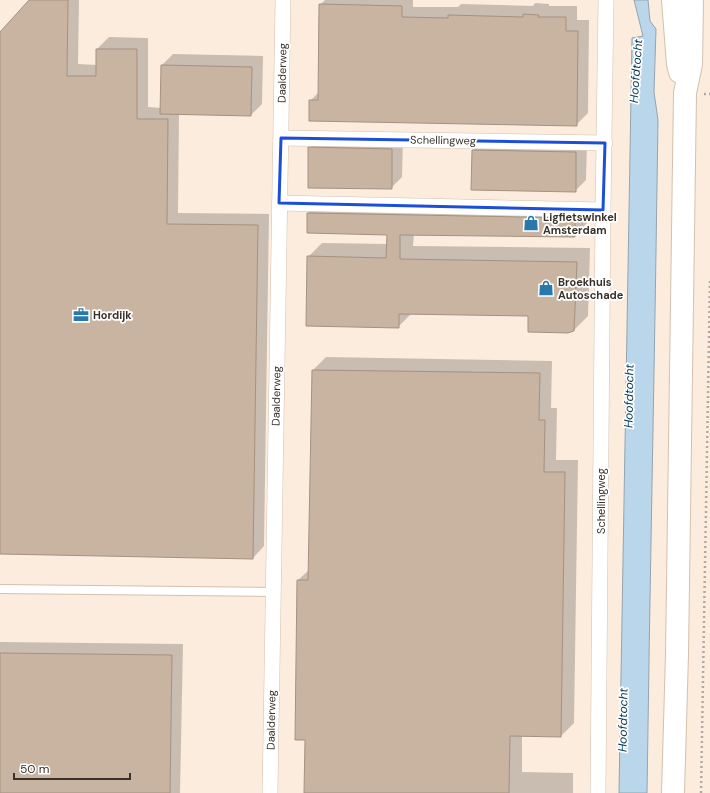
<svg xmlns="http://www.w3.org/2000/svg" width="710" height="793" font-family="'DM Sans',sans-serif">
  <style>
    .built { fill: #fcecdd }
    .water { fill: #bad6eb; stroke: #93a4b1 }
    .shadow { fill: #0003 }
    .building { fill: #c8b4a1; stroke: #a59180 }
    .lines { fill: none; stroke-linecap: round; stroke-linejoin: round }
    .service-casing { stroke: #d4c0ae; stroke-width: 10 }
    .minor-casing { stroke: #d4c0ae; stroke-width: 16 }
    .secondary-casing { stroke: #d4c0ae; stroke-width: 24 }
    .path { stroke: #b0a9a5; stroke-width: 2.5; stroke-dasharray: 2 3; stroke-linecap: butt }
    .service { stroke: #fff; stroke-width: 8 }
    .minor { stroke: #fff; stroke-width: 15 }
    .secondary { stroke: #fff; stroke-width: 22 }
    .marked { fill: none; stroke: #1d4ed8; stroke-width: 3; stroke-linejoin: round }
    .labels { text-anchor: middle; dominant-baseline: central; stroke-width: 3.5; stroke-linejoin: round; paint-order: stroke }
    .street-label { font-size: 11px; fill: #39312a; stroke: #fff }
    .poi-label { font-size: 11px; font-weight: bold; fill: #39312a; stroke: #fff; text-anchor: start }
    .water-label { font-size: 12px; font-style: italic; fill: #043855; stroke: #fff }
  </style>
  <rect width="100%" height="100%" fill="#fcf7f4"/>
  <!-- built -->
  <path class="built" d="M 0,0 L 710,0 L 710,793 L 0,793 Z"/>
  <!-- water -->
  <path class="water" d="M 634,0 L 648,0 L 650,21 L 656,29 L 654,92 L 658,120 C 655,345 650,569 647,793 L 619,793 L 632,38 L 643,36 Z"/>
  <!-- shadow -->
  <path class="shadow" d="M 31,0 L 79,0 L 78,64 L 97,65 L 97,49 L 109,37 L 148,38 L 148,107 L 161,108 L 162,65 L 173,54 L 263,56 L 262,104 L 251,115 L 179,114 L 178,213 L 269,214 L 264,546 L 253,558 L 0,554 L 0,34 Z
    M 325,0 L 413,0 L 413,7 L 458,7 L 461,4 L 533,6 L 535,3 L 549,4 L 549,6 L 577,6 L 577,20 L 589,20 L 588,113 L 576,125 L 310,101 L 319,92 L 320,5 Z
    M 321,137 L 403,138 L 402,177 L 391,188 L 309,148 Z
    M 484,139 L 587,141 L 586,180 L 575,191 L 473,150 Z
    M 322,199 L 589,205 L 588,222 L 574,236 L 414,234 L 413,246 L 590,248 L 588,316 L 574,330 L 529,315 L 412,313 L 398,327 L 308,257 L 322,243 L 388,244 L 388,234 L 308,213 Z
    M 326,357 L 552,361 L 551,408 L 557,408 L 556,460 L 578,460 L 574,723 L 561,736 L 522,735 L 522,772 L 573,773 L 573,793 L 305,793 L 306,739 L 298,580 L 309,570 L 313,370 Z
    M 0,642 L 183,644 L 180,793 L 0,793 Z"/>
  <!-- building -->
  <path class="building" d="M 29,0 L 68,0 L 67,76 L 96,76 L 96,49 L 137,49 L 137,119 L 168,119 L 167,224 L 258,225 L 253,559 L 0,554 L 0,32 Z
    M 319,4 L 402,6 L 402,17 L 448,18 L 448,15 L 523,17 L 523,14 L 539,15 L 538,17 L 566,17 L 566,31 L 578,31 L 577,126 L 309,121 L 309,100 L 318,100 Z
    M 161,65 L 252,67 L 251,116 L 160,114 Z
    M 308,147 L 392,149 L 392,189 L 308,188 Z
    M 472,150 L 576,152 L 576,192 L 471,190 Z
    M 307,213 L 575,218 L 575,237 L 400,235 L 400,259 L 577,262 L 574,331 L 568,333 L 528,332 L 528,316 L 399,314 L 399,328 L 306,326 L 307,256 L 386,258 L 387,235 L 307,233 Z
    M 312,370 L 540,373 L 539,420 L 545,420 L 544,472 L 565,472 L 561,737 L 510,736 L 509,793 L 304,793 L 305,740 L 295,740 L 297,580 L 308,580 Z
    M 0,653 L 172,655 L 170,793 L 0,793 Z"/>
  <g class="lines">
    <defs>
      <path id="service" d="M 0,589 L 273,592"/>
      <path id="minor" d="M 281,138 L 605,143
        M 279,203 L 603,210
        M 270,793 L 283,0
        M 598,793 L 603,210 L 606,0"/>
      <path id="secondary" d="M 673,0 L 678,64 L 680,72
        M 673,793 L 677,654 L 685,93 L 691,64 L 692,0"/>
    </defs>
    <!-- service casing -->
    <use href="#service" class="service-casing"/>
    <!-- minor casing -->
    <use href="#minor" class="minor-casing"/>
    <!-- secondary casing -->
    <use href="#secondary" class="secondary-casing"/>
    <!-- path -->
    <path class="path" d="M 704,94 L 710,94
      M 701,793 L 710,280"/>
    <!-- service -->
    <use href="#service" class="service"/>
    <!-- minor -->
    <use href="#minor" class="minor"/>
    <!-- secondary -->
    <use href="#secondary" class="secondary"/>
  </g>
  <!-- marked area -->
  <path class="marked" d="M 281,138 L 605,143 L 603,210 L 279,203 Z"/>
  <!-- icons -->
  <defs>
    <symbol id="shop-bare" viewBox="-9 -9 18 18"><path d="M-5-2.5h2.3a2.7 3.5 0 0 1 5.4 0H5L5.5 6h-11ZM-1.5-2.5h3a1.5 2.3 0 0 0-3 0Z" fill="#2879aa" stroke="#fff" stroke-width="2.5" paint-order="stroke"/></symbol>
    <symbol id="office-bare" viewBox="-9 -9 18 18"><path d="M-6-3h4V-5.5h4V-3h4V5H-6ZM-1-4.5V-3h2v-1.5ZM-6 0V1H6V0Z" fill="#2879aa" stroke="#fff" stroke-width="2.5" paint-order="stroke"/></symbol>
  </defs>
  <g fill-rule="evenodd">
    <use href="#shop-bare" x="520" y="212" width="22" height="22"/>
    <use href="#shop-bare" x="535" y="277" width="22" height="22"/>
    <use href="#office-bare" x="70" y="304" width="22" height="22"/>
  </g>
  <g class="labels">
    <!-- street labels -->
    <g class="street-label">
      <text transform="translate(282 73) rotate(-89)">Daalderweg</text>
      <text transform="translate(443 140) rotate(1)">Schellingweg</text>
      <text transform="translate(276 396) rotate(-89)">Daalderweg</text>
      <text transform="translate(601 501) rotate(-90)">Schellingweg</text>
      <text transform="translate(271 720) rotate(-89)">Daalderweg</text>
    </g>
    <!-- poi labels -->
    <g class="poi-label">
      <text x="543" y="217">Ligfietswinkel<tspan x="543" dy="13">Amsterdam</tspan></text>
      <text x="558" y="282">Broekhuis<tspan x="558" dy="13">Autoschade</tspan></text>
      <text x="93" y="315">Hordijk</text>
    </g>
    <!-- water labels -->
    <g class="water-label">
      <text transform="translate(636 71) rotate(-86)">Hoofdtocht</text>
      <text transform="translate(629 396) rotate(-89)">Hoofdtocht</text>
      <text transform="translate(623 720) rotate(-89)">Hoofdtocht</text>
    </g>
  </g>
  <!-- scale -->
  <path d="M14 773v6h116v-6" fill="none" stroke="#39312a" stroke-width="2"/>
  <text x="20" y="773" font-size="12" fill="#39312a" stroke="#ffffff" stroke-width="3" paint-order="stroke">50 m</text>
</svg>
